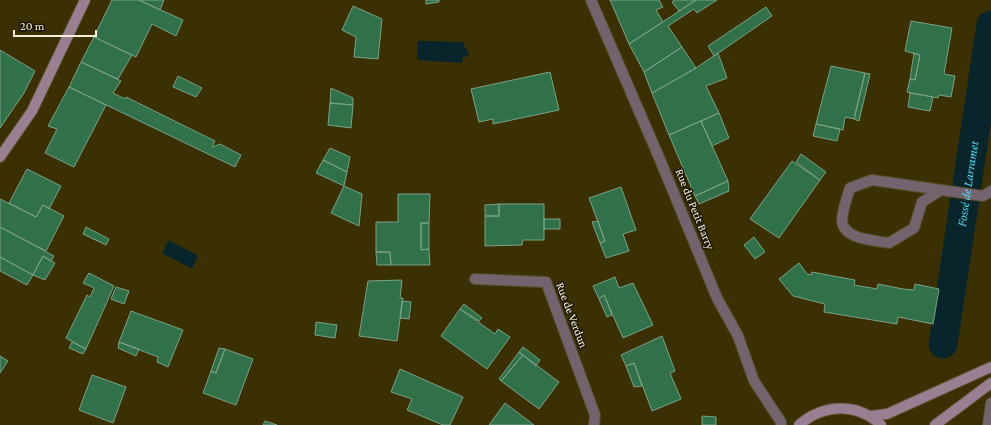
<svg xmlns="http://www.w3.org/2000/svg" width="991" height="425" font-family="'Crimson Pro',serif">
  <style>
    .water { fill: #07252b }
    .lines { fill: none; stroke-linecap: round; stroke-linejoin: round }
    .canal { stroke: #07252b; stroke-width: 29 }
    .building { fill: #31714a; stroke: #7aa286 }
    .street-casing { stroke: #584f26; stroke-width: 12 }
    .secondary-casing { stroke: #584f26; stroke-width: 12 }
    .street { stroke: #73636f; stroke-width: 10 }
    .secondary { stroke: #987f92; stroke-width: 10 }
    .labels { text-anchor: middle; dominant-baseline: central; stroke-width: 3; stroke-linejoin: round; paint-order: stroke }
    .street-label { font-size: 12px; fill: #f5efd9; stroke: #1d1807 }
    .water-label { font-size: 13px; font-style: italic; fill: #4fd6f2; stroke: #1d1807 }
  </style>
  <rect width="100%" height="100%" fill="#3a3004"/>
  <!-- water -->
  <path class="water" d="M 418,41 L 463,42 L 464,46 L 469,53 L 468,56 L 462,58 L 463,63 L 417,60 Z
    M 169,240 L 198,256 L 192,269 L 162,253 Z"/>
  <g class="lines">
    <!-- canal -->
    <path class="canal" id="s1" d="M 943,344 L 991,25"/>
  </g>
  <!-- building -->
  <path class="building" d="M 112,0 L 139,0 L 183,20 L 176,36 L 152,24 L 136,57 L 94,37 Z
    M 139,0 L 164,0 L 160,10 Z
    M 426,0 L 439,0 L 439,2 L 426,4 Z
    M 610,0 L 659,0 L 663,7 L 656,10 L 663,22 L 629,44 Z
    M 674,0 L 696,0 L 679,11 L 672,2 Z
    M 696,0 L 717,0 L 697,13 L 694,9 L 668,26 L 682,47 L 644,72 L 629,44 Z
    M 353,6 L 382,19 L 378,59 L 354,57 L 356,37 L 342,30 Z
    M 766,7 L 772,16 L 714,56 L 708,46 Z
    M 911,21 L 952,28 L 944,74 L 955,76 L 951,97 L 939,95 L 938,98 L 907,92 L 910,79 L 915,80 L 920,55 L 905,51 Z
    M 94,37 L 132,55 L 118,79 L 81,62 Z
    M 682,47 L 696,68 L 652,93 L 644,72 Z
    M 0,50 L 35,71 L 24,93 L 0,128 Z
    M 718,53 L 727,78 L 706,86 L 719,113 L 669,135 L 652,93 L 696,68 Z
    M 914,53 L 920,55 L 915,80 L 910,79 Z
    M 81,62 L 121,81 L 113,93 L 125,99 L 126,97 L 215,141 L 212,147 L 220,144 L 241,155 L 235,167 L 69,87 Z
    M 831,66 L 865,73 L 854,119 L 845,117 L 843,130 L 816,124 Z
    M 550,72 L 559,110 L 493,124 L 493,119 L 479,122 L 471,89 Z
    M 865,73 L 870,74 L 859,121 L 854,119 Z
    M 178,76 L 202,88 L 196,97 L 173,87 Z
    M 69,87 L 106,105 L 74,167 L 45,153 L 57,129 L 48,126 Z
    M 331,88 L 353,98 L 353,105 L 330,103 Z
    M 910,93 L 933,97 L 930,111 L 908,107 Z
    M 330,103 L 353,105 L 351,128 L 328,125 Z
    M 719,113 L 729,138 L 712,146 L 701,121 Z
    M 701,121 L 728,181 L 695,196 L 669,135 Z
    M 816,124 L 840,129 L 837,141 L 813,136 Z
    M 330,148 L 350,157 L 347,172 L 323,160 Z
    M 801,154 L 826,172 L 820,180 L 796,162 Z
    M 323,160 L 347,172 L 344,186 L 316,173 Z
    M 792,161 L 820,180 L 779,238 L 750,219 Z
    M 27,169 L 61,186 L 49,209 L 43,205 L 36,217 L 9,203 Z
    M 728,181 L 729,191 L 699,204 L 695,196 Z
    M 344,186 L 362,194 L 359,226 L 331,213 Z
    M 621,187 L 636,230 L 623,234 L 629,251 L 606,258 L 600,243 L 605,241 L 589,198 Z
    M 398,194 L 430,194 L 429,223 L 421,223 L 421,250 L 429,249 L 430,265 L 391,265 L 390,252 L 376,252 L 376,222 L 398,222 Z
    M 0,199 L 36,217 L 43,205 L 64,216 L 46,251 L 0,227 Z
    M 499,204 L 499,216 L 485,216 L 485,205 Z
    M 499,204 L 544,204 L 544,240 L 523,240 L 522,245 L 485,246 L 485,216 L 499,216 Z
    M 544,219 L 560,219 L 560,229 L 544,229 Z
    M 598,221 L 605,241 L 600,243 L 592,222 Z
    M 421,223 L 429,223 L 429,249 L 421,250 Z
    M 0,227 L 54,256 L 51,261 L 43,256 L 33,275 L 0,257 Z
    M 86,227 L 109,239 L 106,245 L 83,234 Z
    M 754,237 L 765,252 L 755,259 L 744,245 Z
    M 376,252 L 390,252 L 391,265 L 377,265 Z
    M 43,256 L 55,263 L 45,280 L 33,275 Z
    M 0,257 L 33,275 L 27,285 L 0,271 Z
    M 799,263 L 807,274 L 811,275 L 812,272 L 855,280 L 854,285 L 877,289 L 878,284 L 903,289 L 914,290 L 915,284 L 939,289 L 933,324 L 898,317 L 897,324 L 824,312 L 825,304 L 793,296 L 779,279 Z
    M 89,273 L 114,286 L 86,349 L 66,338 L 87,295 L 90,297 L 94,288 L 83,283 Z
    M 615,277 L 619,288 L 633,283 L 653,325 L 623,338 L 604,295 L 599,299 L 593,286 Z
    M 402,280 L 400,298 L 403,298 L 397,341 L 359,336 L 368,281 Z
    M 116,287 L 129,291 L 124,304 L 111,299 Z
    M 604,295 L 612,315 L 607,317 L 599,299 Z
    M 402,301 L 411,302 L 409,319 L 400,318 Z
    M 464,304 L 482,318 L 479,321 L 460,309 Z
    M 460,309 L 495,334 L 498,329 L 510,337 L 487,369 L 441,336 Z
    M 131,311 L 183,330 L 168,367 L 157,362 L 158,357 L 119,342 Z
    M 316,322 L 337,325 L 335,338 L 315,335 Z
    M 662,336 L 675,371 L 670,373 L 681,399 L 652,411 L 634,363 L 626,366 L 621,355 Z
    M 72,342 L 86,349 L 83,354 L 69,348 Z
    M 119,342 L 139,349 L 136,356 L 118,348 Z
    M 523,347 L 540,360 L 536,366 L 519,352 Z
    M 219,348 L 225,349 L 216,373 L 211,371 Z
    M 225,349 L 253,359 L 236,405 L 203,393 L 211,371 L 216,373 Z
    M 519,352 L 523,355 L 501,381 L 499,379 Z
    M 523,355 L 559,382 L 539,409 L 501,381 Z
    M 0,356 L 8,361 L 0,373 Z
    M 634,363 L 642,386 L 634,387 L 626,366 Z
    M 400,369 L 463,397 L 450,425 L 443,425 L 407,410 L 412,399 L 391,392 Z
    M 92,375 L 126,387 L 113,423 L 79,410 Z
    M 505,403 L 534,425 L 489,425 Z
    M 702,416 L 716,417 L 716,425 L 702,425 Z
    M 265,421 L 277,425 L 263,425 Z"/>
  <g class="lines">
    <defs>
      <path id="street" d="M 591,0 L 658,155 L 717,298 L 738,336 L 754,381 L 781,422 L 781,425
        M 941,190 L 922,202 L 914,228 L 889,243 C 874,240 842,240 842,219 C 843,209 847,197 850,188 L 872,180 L 983,196 L 991,191
        M 475,279 L 546,282 L 595,415 L 594,425
        M 988,425 L 991,403"/>
      <path id="secondary" d="M 0,157 L 32,111 L 85,0
        M 870,416 L 887,414 L 991,367
        M 799,425 C 823,404 857,402 881,425
        M 935,425 L 991,383"/>
    </defs>
    <!-- street casing -->
    <use href="#street" class="street-casing"/>
    <!-- secondary casing -->
    <use href="#secondary" class="secondary-casing"/>
    <!-- street -->
    <use href="#street" class="street"/>
    <!-- secondary -->
    <use href="#secondary" class="secondary"/>
  </g>
  <g class="labels">
    <!-- street labels -->
    <g class="street-label">
      <text transform="translate(695 209) rotate(68)">Rue du Petit Barry</text>
      <text transform="translate(572 315) rotate(69)">Rue de Verdun</text>
    </g>
    <!-- water labels -->
    <g class="water-label">
      <text stroke="none"><textPath href="#s1" startOffset="162">Fossé de Larramet</textPath></text>
    </g>
  </g>
  <!-- scale -->
  <path d="M14 30v6h82v-6" fill="none" stroke="#f5efd9" stroke-width="2"/>
  <text x="20" y="30" font-size="12" fill="#f5efd9" stroke="#1d1807" stroke-width="3" paint-order="stroke">20 m</text>
</svg>
